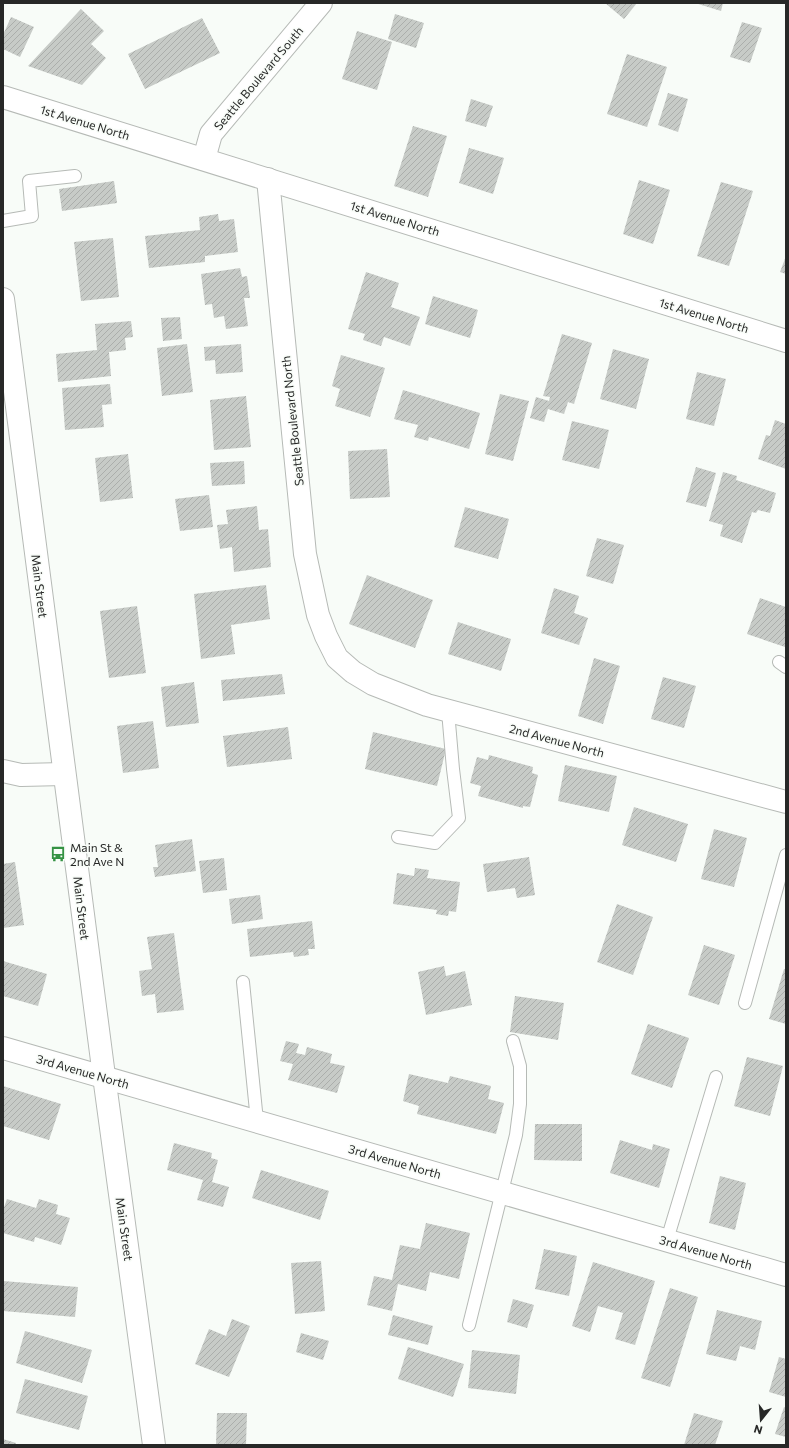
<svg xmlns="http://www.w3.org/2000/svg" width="789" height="1448" font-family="Commissioner,sans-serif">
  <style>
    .building { fill: url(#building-hatch) }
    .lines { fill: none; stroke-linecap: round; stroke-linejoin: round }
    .lane-casing { stroke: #b6bab6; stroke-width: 14 }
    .street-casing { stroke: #b6bab6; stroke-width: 24 }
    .secondary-casing { stroke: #b6bab6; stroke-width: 24 }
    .lane { stroke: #fff; stroke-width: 12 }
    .street { stroke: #fff; stroke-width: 22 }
    .secondary { stroke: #fff; stroke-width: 22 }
    .labels { text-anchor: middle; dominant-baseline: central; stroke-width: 3; stroke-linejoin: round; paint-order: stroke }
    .street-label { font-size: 12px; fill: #272827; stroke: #f8fcf8 }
    .poi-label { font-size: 12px; fill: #272827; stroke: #f8fcf8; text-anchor: start }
  </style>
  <defs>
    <pattern id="building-hatch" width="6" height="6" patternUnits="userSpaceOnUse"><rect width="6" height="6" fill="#c7cbc7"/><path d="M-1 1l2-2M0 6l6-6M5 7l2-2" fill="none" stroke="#abaeab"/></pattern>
  </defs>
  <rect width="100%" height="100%" fill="#f8fcf8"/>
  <!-- building -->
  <path class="building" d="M 605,3 L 637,3 L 624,19 Z
    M 695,3 L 723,3 L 721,11 Z
    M 81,9 L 104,31 L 91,44 L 106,58 L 82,85 L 28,66 Z
    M 395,14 L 424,23 L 416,48 L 388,39 Z
    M 11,17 L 34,27 L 20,57 L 3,49 L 3,35 Z
    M 202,18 L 220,53 L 145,89 L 128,54 Z
    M 742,22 L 762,28 L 750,63 L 730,57 Z
    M 357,31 L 392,42 L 377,90 L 342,79 Z
    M 627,54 L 667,67 L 647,127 L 607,114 Z
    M 668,93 L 688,99 L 678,132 L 658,125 Z
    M 471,99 L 493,106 L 486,127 L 465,121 Z
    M 413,126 L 447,136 L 428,197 L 394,186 Z
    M 469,148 L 504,158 L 493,194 L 459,183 Z
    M 639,180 L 670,190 L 653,244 L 623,234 Z
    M 114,181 L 117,203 L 62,211 L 59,189 Z
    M 721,182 L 753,191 L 729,266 L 697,256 Z
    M 218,214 L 219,221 L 234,219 L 238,252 L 205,256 L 205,262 L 149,268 L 145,236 L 200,230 L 199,217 Z
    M 113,238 L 119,297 L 81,301 L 74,242 Z
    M 786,256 L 786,274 L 780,272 Z
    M 240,268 L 242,277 L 247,276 L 250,298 L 244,298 L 248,326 L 226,329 L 224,316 L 214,318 L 212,304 L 205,305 L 201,274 Z
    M 366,272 L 399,283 L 391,307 L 420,317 L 410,346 L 384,337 L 381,346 L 363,340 L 365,334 L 348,329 Z
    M 433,296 L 478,310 L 470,338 L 425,324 Z
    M 180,317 L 182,339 L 163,341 L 161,318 Z
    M 131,321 L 133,337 L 125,338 L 126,350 L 109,352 L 111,376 L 58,382 L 56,354 L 97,350 L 95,324 Z
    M 562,334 L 592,343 L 574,404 L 568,402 L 564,414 L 548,409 L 544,422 L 530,418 L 536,397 L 549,401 L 550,397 L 543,396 Z
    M 187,344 L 193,392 L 162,396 L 157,348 Z
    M 241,344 L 243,372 L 216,374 L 215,360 L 205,361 L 204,347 Z
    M 613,349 L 649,359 L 636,409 L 600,399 Z
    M 341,355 L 385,368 L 370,417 L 335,406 L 340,389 L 332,386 Z
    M 697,372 L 726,379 L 714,426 L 686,419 Z
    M 110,384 L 112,404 L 102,405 L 104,427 L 65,430 L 62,388 Z
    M 403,390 L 480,413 L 469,449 L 429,437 L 428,441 L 414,437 L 418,425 L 394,419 Z
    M 500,394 L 529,401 L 513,461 L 485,454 Z
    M 246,396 L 251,447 L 214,450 L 210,400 Z
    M 775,420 L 786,424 L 786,469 L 758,459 L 766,435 L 770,436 Z
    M 572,421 L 609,430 L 599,469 L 562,460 Z
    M 387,449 L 390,497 L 350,499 L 348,451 Z
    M 128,454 L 133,498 L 100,502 L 95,458 Z
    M 244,461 L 245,484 L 212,486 L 210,463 Z
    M 696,467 L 716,473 L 706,507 L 686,502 Z
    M 723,472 L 737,476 L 736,480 L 776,493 L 770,513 L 758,510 L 756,513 L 752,512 L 742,543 L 720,536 L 723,525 L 709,521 Z
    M 209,495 L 213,527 L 180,531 L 175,499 Z
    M 257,506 L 259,530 L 268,529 L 271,567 L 234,572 L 232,547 L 220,549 L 217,525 L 228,524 L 226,510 Z
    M 465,507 L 509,519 L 498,559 L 454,547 Z
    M 597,538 L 624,545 L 613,584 L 586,576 Z
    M 367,575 L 433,600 L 415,648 L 349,624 Z
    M 266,585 L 270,619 L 231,625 L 235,654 L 201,659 L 194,594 Z
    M 554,588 L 579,596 L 574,613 L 588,618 L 579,645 L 541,633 Z
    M 760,598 L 786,607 L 785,647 L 747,634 Z
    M 137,606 L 146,673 L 109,678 L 100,611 Z
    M 458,622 L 511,639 L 501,671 L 448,654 Z
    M 594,658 L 620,666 L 603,724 L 578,716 Z
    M 282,674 L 285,694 L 223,701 L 221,680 Z
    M 663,677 L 696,686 L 684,728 L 651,719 Z
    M 194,682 L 199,723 L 166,727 L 161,687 Z
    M 153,721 L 159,768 L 123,773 L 117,726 Z
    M 288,727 L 292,759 L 227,767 L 223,736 Z
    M 373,732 L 446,749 L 437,786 L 365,769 Z
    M 489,755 L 533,767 L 532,773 L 538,775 L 530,807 L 523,806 L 523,808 L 478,796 L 481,786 L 470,783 L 477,757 L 488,760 Z
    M 565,765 L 617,776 L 609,812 L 558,801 Z
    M 634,807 L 688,824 L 676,862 L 622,845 Z
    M 714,829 L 747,838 L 734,887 L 701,879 Z
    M 192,839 L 196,871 L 155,877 L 153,867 L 158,867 L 155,845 Z
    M 529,857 L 535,895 L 517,898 L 515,888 L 487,892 L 483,864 Z
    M 224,858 L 227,890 L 203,893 L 199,861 Z
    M 15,862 L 24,925 L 3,928 L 3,864 Z
    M 415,868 L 429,870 L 427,878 L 460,882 L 456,912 L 449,911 L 448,916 L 436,914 L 437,910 L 393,904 L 397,873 L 414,876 Z
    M 260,895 L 263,919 L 232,924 L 229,899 Z
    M 617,904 L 653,917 L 633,975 L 597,962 Z
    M 312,921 L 315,949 L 308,949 L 309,955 L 294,957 L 293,952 L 250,957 L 247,929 Z
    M 174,933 L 184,1010 L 157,1013 L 155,994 L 142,996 L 139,971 L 152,969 L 147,937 Z
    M 704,945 L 735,955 L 719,1005 L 688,995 Z
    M 3,961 L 47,974 L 38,1006 L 3,996 Z
    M 444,966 L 446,976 L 465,971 L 472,1005 L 426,1015 L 418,972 Z
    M 784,969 L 786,969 L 786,1024 L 769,1019 Z
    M 515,996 L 564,1003 L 558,1040 L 510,1032 Z
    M 648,1024 L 689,1038 L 672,1088 L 631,1074 Z
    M 286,1041 L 299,1044 L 296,1053 L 305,1055 L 307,1047 L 332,1054 L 330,1063 L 345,1066 L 337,1093 L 288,1080 L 293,1064 L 280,1061 Z
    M 747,1057 L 783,1066 L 770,1116 L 734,1106 Z
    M 409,1074 L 448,1083 L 450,1076 L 491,1086 L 488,1099 L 504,1103 L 496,1134 L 417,1114 L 419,1106 L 403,1101 Z
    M 3,1086 L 61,1104 L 49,1140 L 3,1126 Z
    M 535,1124 L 582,1124 L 582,1161 L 534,1160 Z
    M 620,1140 L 652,1150 L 653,1144 L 670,1149 L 659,1188 L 610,1173 Z
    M 174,1143 L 212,1153 L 211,1158 L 218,1160 L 212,1182 L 229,1187 L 223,1207 L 197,1200 L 203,1180 L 167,1170 Z
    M 261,1170 L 329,1191 L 320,1220 L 252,1198 Z
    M 720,1176 L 746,1183 L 735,1230 L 709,1223 Z
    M 7,1199 L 36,1208 L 39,1199 L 58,1205 L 56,1214 L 70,1218 L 61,1245 L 35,1237 L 34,1242 L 3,1233 L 3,1210 Z
    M 426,1223 L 470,1233 L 459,1279 L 430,1272 L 426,1291 L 398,1284 L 392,1311 L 367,1305 L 374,1276 L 392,1280 L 400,1245 L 420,1249 Z
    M 544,1249 L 577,1256 L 569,1296 L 535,1289 Z
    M 321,1261 L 325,1311 L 295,1314 L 291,1263 Z
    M 593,1262 L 655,1281 L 635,1345 L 615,1339 L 623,1313 L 598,1306 L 590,1332 L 572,1326 Z
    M 3,1281 L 78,1287 L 75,1317 L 3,1311 Z
    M 670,1288 L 698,1297 L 670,1387 L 641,1378 Z
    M 513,1299 L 534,1305 L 527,1328 L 507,1322 Z
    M 717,1310 L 762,1321 L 755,1350 L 740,1346 L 736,1361 L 706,1354 Z
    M 393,1315 L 433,1326 L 428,1345 L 388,1335 Z
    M 232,1319 L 250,1326 L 229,1377 L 195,1364 L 209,1329 L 226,1336 Z
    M 25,1331 L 92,1350 L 82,1383 L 16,1363 Z
    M 301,1333 L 329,1341 L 323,1360 L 296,1352 Z
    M 408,1347 L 464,1364 L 453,1397 L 398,1379 Z
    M 472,1350 L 520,1355 L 516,1394 L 468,1388 Z
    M 779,1357 L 786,1359 L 786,1397 L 769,1392 Z
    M 25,1379 L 88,1396 L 79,1430 L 16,1413 Z
    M 784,1407 L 786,1408 L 786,1437 L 775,1434 Z
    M 217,1413 L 247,1413 L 246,1445 L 216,1445 Z
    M 694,1413 L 723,1421 L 715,1445 L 684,1445 Z
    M 3,1439 L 16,1443 L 16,1445 L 3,1445 Z"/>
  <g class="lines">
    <defs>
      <path id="lane" d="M 3,221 L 32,216 L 29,181 L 75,176
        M 779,662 L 786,667
        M 398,837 L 435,843 L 459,818 L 453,769 L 448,711
        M 243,982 L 257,1121
        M 745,1003 L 786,855
        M 667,1240 L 716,1077
        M 469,1325 L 516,1135 L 520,1104 L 520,1066 L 513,1041"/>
      <path id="street" d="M 204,159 L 211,134 L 321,3
        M 268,179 L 305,554 L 318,615 L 326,636 L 337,658 L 353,672 L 373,684 L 427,705 L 786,802
        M 3,771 L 21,775 L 64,774
        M 3,1048 L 786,1275"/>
      <path id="secondary" d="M 3,97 L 786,341
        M 3,299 L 104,1076 L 154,1445"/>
    </defs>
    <!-- lane casing -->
    <use href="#lane" class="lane-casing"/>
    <!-- street casing -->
    <use href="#street" class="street-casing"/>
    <!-- secondary casing -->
    <use href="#secondary" class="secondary-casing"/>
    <!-- lane -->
    <use href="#lane" class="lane"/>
    <!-- street -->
    <use href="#street" class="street"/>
    <!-- secondary -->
    <use href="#secondary" class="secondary"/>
  </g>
  <!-- icons -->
  <defs>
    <symbol id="bus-bare" viewBox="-9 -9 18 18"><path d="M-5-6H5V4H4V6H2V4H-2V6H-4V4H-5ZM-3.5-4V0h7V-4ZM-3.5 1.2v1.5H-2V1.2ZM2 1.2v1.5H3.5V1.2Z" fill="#359244" stroke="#f8fcf8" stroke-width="2.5" paint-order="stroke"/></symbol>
  </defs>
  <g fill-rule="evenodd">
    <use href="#bus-bare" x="47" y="843" width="22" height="22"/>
  </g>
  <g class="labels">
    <!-- street labels -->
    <g class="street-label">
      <text transform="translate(258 78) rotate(-50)">Seattle Boulevard South</text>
      <text transform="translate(85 122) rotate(17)">1st Avenue North</text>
      <text transform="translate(395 218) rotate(17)">1st Avenue North</text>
      <text transform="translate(704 315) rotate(17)">1st Avenue North</text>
      <text transform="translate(292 421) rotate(-96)">Seattle Boulevard North</text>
      <text transform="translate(40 586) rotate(83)">Main Street</text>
      <text transform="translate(557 740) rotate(15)">2nd Avenue North</text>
      <text transform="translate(82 908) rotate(83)">Main Street</text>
      <text transform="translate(83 1071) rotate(16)">3rd Avenue North</text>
      <text transform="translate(395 1161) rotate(16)">3rd Avenue North</text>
      <text transform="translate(125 1229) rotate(82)">Main Street</text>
      <text transform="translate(706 1252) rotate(16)">3rd Avenue North</text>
    </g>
    <!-- poi labels -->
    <g class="poi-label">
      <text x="70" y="847">Main St &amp;<tspan x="70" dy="14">2nd Ave N</tspan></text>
    </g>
  </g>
  <!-- border -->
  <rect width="789" height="1448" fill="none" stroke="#272827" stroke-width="8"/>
  <!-- north arrow -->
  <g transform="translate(761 1420) rotate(197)" stroke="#f8fcf8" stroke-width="3" paint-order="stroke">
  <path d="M0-3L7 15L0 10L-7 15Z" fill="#272827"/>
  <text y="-6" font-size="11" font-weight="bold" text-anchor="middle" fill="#272827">N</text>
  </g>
</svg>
